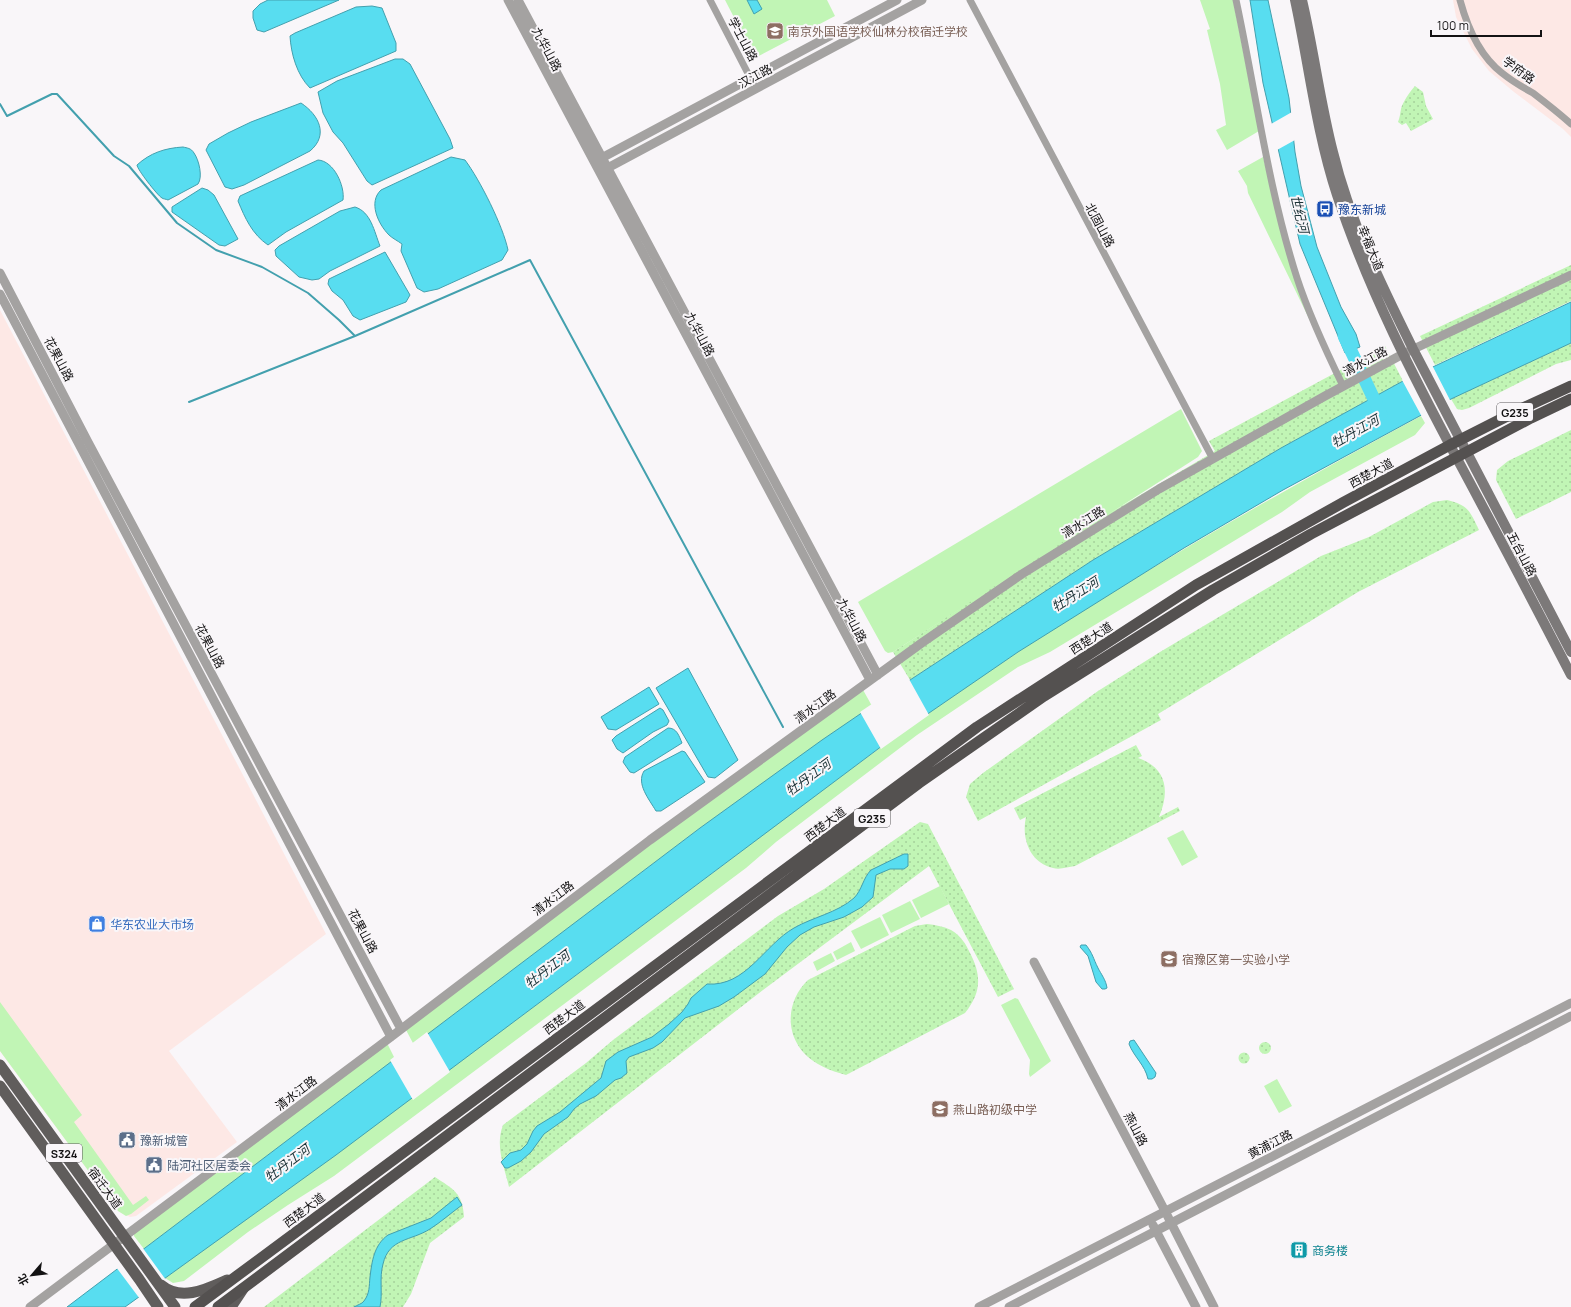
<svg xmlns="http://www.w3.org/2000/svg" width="1571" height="1307" font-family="Manrope,'Noto Sans SC',sans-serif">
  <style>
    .commercial { fill: #fde8e5 }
    .green { fill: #c1f5b5 }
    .park { fill: url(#park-dots) }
    .water { fill: #58ddf0; stroke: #43a0ae }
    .pier { fill: #f9f6f9 }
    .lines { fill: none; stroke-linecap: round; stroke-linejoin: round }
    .stream { stroke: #43a0ae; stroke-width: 2 }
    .river { stroke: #58ddf0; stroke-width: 13 }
    .minor { stroke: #a4a2a1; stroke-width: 7 }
    .tertiary { stroke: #a4a2a1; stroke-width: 9 }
    .secondary { stroke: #7c7979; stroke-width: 10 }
    .primary { stroke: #605d5c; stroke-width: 11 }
    .trunk { stroke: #545150; stroke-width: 11 }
    .labels { text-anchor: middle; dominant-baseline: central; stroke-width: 4; stroke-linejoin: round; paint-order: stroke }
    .shield { fill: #f9f6f9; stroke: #585658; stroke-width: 1 }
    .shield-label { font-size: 11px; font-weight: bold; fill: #131213 }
    .education-label { font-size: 12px; fill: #785e54; stroke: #f9f6f9; text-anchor: start }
    .street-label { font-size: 12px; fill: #131213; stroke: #f9f6f9 }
    .transit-label { font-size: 12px; fill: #164399; stroke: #f9f6f9; text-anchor: start }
    .shop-label { font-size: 12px; fill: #366cbe; stroke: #f9f6f9; text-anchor: start }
    .service-label { font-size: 12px; fill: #4e5e75; stroke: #f9f6f9; text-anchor: start }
    .culture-label { font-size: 12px; fill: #0d838f; stroke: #f9f6f9; text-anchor: start }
    .water-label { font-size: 13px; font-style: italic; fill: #1b3236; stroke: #f9f6f9 }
  </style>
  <defs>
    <pattern id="park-dots" width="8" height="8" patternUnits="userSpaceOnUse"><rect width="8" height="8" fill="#c1f5b5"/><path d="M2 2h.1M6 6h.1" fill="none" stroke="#a5d19b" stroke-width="1.8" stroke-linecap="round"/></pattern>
  </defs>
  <rect width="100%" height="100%" fill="#f9f6f9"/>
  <!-- commercial -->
  <path class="commercial" d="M 1453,0 L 1571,0 L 1571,137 L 1563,129 L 1514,92 L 1489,71 L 1472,49 L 1456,17 Z
    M 0,310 L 326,934 L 169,1051 L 237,1142 L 136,1216 L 130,1217 L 118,1211 L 0,1051 Z"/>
  <!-- green -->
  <path class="green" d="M 725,0 L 827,0 L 835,16 L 755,58 Z
    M 1200,0 L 1233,0 L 1259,131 L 1227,150 L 1216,130 L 1226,125 L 1220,84 L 1207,30 L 1210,29 Z
    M 1263,157 L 1280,226 L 1333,368 L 1248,193 L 1247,186 L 1238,171 Z
    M 1181,409 L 1202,451 L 1198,457 L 893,652 L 888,653 L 885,651 L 858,602 Z
    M 1421,416 L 1425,423 L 1415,435 L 1310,492 L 1282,512 L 1050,652 L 1018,667 L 917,735 L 776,842 L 746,868 L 334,1176 L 288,1205 L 248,1232 L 184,1281 L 173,1283 L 165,1278 C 337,1154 507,1027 677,900 C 789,816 900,729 1018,652 C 1148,567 1284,490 1421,416 Z
    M 862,688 L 872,706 L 700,828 L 414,1045 L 406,1030 L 626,862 Z
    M 1183,830 L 1198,857 L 1182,866 L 1167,838 Z
    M 940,886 L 949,904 L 921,918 L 912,900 Z
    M 910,901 L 920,919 L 891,933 L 882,915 Z
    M 880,917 L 889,935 L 861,949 L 851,931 Z
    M 851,942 L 855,951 L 837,960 L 833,952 Z
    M 831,953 L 835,961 L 817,971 L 813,962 Z
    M 1015,998 L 1018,999 L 1051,1061 L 1030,1077 L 1029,1074 L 1030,1060 L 1001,1005 Z
    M 0,1002 L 82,1115 L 74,1122 L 133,1205 L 146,1196 L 149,1200 L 131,1214 L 126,1216 L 118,1211 L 0,1051 Z
    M 387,1043 L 395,1059 L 144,1249 L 134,1236 L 134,1233 Z
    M 1277,1079 L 1292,1106 L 1279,1113 L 1264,1086 Z"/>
  <!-- park -->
  <path class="park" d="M 1415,86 L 1423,92 L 1426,106 L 1433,119 L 1411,131 L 1406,123 L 1402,125 L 1398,122 C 1400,117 1400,114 1401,109 C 1402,103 1411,90 1415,86 Z
    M 1571,265 L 1571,301 L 1435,365 L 1420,336 Z
    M 1571,343 L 1571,360 L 1556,364 L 1469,408 L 1462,410 L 1457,409 L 1451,399 Z
    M 1385,346 L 1403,381 L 1281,448 L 1093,560 L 910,680 L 893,652 L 1081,530 L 1215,451 L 1209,441 Z
    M 1571,430 L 1571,492 L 1516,519 L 1496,480 L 1497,470 L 1508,461 Z
    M 1447,500 C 1468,505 1470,511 1479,530 L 1358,592 L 1158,714 L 1161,720 L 978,821 L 966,797 L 970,784 L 983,773 L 1098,691 L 1160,652 L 1321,556 L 1369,537 L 1433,502 Z
    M 1136,745 L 1142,756 L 1138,758 C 1167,768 1170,791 1159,817 L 1178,807 L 1180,811 L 1075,866 C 1068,867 1060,870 1053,868 C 1030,863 1021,838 1026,817 L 1020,820 L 1014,808 Z
    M 920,822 L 928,824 L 1014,989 L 998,997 L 929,866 L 763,990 L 509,1187 C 504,1166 495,1146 503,1125 L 586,1063 L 613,1040 L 778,916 L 824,889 Z
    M 927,924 C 935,925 943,926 951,930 C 961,936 966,944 970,953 C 982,976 981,993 965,1013 L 846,1075 C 831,1071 813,1064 803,1052 C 784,1030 788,999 808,980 L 915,926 Z
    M1259 1048a6 6 0 1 1 12 0a6 6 0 1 1-12 0Z
    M1238.5 1058a5.5 5.5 0 1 1 11 0a5.5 5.5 0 1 1-11 0Z
    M 435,1177 C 453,1189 463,1193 464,1217 L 430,1243 L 411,1294 L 403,1307 L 264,1307 Z"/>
  <!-- water -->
  <path class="water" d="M 268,0 L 339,0 L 264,32 L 257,30 L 253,18 L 253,11 L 260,4 Z
    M 747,0 L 757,0 L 762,9 L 754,14 Z
    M 1250,0 L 1268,0 L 1289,98 L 1295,152 L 1301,186 L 1317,247 L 1341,307 L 1356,334 L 1360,347 L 1345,353 L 1300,244 L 1263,83 Z
    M 372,6 L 382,8 L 396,43 L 396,51 L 310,88 C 297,75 291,54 290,36 L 295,33 L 356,7 Z
    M 395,59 L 403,59 L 410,64 L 450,139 L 453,148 L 372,185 L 367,181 L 343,143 L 333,132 L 323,113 L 318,92 L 337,81 Z
    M 301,103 C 319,115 329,135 310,151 L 244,185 L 232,189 L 225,187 L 206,150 L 209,144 L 228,133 L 251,122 Z
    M 183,147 C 187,148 191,148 194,153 C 199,160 203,177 198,184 L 168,200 C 166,199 163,199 162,198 C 157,195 137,169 137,165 C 150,153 165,148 183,147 Z
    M 451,157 L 465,160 C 480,180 503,226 508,250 L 502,260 L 438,289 L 424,292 L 417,288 L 401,251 L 402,244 C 398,241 392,238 389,235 C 378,224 368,202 381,190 Z
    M 318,160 C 334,161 345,186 343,200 L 286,232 L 268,245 C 252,234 245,218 238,201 L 240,196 Z
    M 202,188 L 208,190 L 214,195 L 238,239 L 225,246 L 219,245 L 172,212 L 172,207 Z
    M 355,207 C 371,212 374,231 380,246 L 330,271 L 319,279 L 312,280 L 299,277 L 276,256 L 275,250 L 279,246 L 340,211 Z
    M 385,252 L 410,295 L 406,302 L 360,320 L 353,316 L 343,300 L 332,291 L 328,284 L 329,279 Z
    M 1571,302 L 1571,343 L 1451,399 L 1283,490 L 1184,548 L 1018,652 L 894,737 L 336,1155 L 125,1307 L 67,1307 L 700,828 L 822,740 L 910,680 L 1093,560 L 1281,448 L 1403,381 Z
    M 688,668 L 738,760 L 715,778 L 708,777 L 656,688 Z
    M 649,687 L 659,704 L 616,730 L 608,729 L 601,717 Z
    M 660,708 L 663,710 L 669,721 L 667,725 L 653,732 L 623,753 L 617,749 L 612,740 L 616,736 Z
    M 668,728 C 677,728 679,736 682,743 L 634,773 L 630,772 L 623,762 L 625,757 Z
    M 682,751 L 685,752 L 705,782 L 661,811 L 656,811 C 649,799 636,784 644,771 Z
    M 904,854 L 908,854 L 908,866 L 904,869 L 890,869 L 876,875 L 873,897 L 862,907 L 844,917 L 814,927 L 800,935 L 787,947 L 765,974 L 734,997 L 719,1006 L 685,1018 L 662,1042 L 653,1048 L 629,1057 L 626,1061 L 627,1073 L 621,1078 L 615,1080 L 596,1096 L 580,1104 L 574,1109 L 568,1117 L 544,1134 L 531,1152 L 521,1161 L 508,1168 L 505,1168 L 501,1162 L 510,1153 L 521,1150 L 527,1144 L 533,1131 L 537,1126 L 560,1112 L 601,1078 L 606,1061 L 618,1052 L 652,1037 L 669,1024 L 682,1012 L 688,1004 L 691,998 L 707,984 C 746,987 764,945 794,928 C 813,917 837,913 854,898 C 862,890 863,878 871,870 Z
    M 1081,945 L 1086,945 C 1093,954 1093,958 1098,968 C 1101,974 1106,980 1107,988 L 1105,989 L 1102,989 L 1096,982 L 1088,956 L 1080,947 Z
    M 1134,1040 L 1156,1073 L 1155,1077 L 1152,1079 L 1148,1079 C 1145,1065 1134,1057 1129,1044 L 1130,1041 Z
    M 457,1197 L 462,1205 C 451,1213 441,1222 430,1229 C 411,1241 389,1238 383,1264 C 379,1278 383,1293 380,1307 L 354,1307 C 357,1305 362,1304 364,1301 C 370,1293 369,1286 370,1277 C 372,1261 374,1245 388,1235 L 431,1218 Z"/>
  <!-- pier -->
  <path class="pier" d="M 1292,112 L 1295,140 L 1277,150 L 1271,124 Z
    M 1432,365 L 1451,402 L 1422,417 L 1402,380 Z
    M 909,679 L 929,715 L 881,749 L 860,712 Z
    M 427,1032 L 450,1072 L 413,1100 L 390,1060 Z
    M 142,1247 L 166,1280 L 140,1299 L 116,1267 Z"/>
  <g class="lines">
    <!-- stream -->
    <path class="stream" d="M 0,104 L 7,116 L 52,94 L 57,94 L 114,156 L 129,166 L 177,223 L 216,250 L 262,267 L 308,293 L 339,320 L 355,336
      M 189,402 L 355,336 L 530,260 L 783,727"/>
    <!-- river -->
    <path class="river" d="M 1344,336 L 1381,414"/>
    <!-- minor -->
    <path class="minor" d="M 710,0 L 756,89
      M 970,0 L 1213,459
      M 1236,0 C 1256,93 1268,188 1297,278 C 1309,315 1326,351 1343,386
      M 1460,0 C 1467,26 1480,56 1502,73 C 1512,81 1522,87 1533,93 C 1546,103 1559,113 1571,124"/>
    <!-- tertiary -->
    <path class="tertiary" d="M 508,0 L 870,680
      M 518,0 L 878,675
      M 596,161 L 897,0
      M 602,171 L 922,0
      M 0,273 L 88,442 L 401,1029
      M 0,294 L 391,1037
      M 1034,962 L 1165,1211 L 1214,1307
      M 1153,1225 L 1196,1307
      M 30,1307 L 379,1046 L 650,840 L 923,642 L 1022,574 L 1159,489 L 1325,396 L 1403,354 L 1571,275
      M 979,1307 L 1571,1003
      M 1009,1307 L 1571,1016"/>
    <!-- secondary -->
    <path class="secondary" d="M 1295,0 C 1309,65 1316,131 1337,195 C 1368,289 1414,378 1461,466 C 1498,535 1535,605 1571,675
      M 1302,0 C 1314,51 1320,102 1333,152 C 1350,222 1382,286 1413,349 L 1571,652"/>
    <!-- primary -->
    <path class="primary" d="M 0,1065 L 175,1307
      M 0,1086 L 139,1279 L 158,1307
      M 161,1285 C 181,1302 207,1289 227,1280
      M 231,1307 L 243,1289"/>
    <!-- trunk -->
    <path class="trunk" d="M 195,1307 L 977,727 L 1196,585 L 1344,502 L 1450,445 L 1523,408 L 1571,386
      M 218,1307 L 919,783 L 1044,696 L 1213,590 L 1311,534 L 1531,418 L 1571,399"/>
  </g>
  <!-- icons -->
  <defs>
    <symbol id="school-square" viewBox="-11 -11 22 22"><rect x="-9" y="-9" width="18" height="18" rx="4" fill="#8d6e63" stroke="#f9f6f9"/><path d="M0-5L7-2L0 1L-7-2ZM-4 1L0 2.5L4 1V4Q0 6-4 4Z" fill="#fff"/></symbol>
    <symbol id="bus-square" viewBox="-11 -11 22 22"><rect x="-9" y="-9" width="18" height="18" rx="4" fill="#1a4fb4" stroke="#f9f6f9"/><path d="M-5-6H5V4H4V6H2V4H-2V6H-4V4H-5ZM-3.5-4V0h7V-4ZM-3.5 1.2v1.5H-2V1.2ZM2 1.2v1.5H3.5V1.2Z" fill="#fff"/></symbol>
    <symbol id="shop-square" viewBox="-11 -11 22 22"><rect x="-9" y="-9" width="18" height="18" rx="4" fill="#3f7fe0" stroke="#f9f6f9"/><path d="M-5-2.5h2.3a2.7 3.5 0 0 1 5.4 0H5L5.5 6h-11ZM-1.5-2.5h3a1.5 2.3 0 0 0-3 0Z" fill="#fff"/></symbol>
    <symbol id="civic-square" viewBox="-11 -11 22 22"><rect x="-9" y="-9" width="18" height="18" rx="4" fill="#5c6f8a" stroke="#f9f6f9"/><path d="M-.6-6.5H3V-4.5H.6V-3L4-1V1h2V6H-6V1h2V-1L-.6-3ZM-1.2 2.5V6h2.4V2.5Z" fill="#fff"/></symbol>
    <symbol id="building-square" viewBox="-11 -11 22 22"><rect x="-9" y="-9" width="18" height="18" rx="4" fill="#0f9aa8" stroke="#f9f6f9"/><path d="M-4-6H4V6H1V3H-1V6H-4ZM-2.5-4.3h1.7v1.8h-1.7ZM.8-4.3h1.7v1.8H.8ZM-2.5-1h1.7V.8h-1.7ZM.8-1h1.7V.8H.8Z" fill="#fff"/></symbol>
  </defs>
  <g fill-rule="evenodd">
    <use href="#school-square" x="765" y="21" width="20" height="20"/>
    <use href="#bus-square" x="1315" y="199" width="20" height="20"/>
    <use href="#shop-square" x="87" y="914" width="20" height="20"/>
    <use href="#school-square" x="1159" y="949" width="20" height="20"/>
    <use href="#school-square" x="930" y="1099" width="20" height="20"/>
    <use href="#civic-square" x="117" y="1130" width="20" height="20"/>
    <use href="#civic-square" x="144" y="1155" width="20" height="20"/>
    <use href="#building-square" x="1289" y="1240" width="20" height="20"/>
  </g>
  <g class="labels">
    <!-- shield labels -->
    <g class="shield">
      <rect x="1497" y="403" width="36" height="18" rx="3"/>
      <rect x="854" y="809" width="36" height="18" rx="3"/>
      <rect x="46" y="1144" width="36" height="18" rx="3"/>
    </g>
    <g class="shield-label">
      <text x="1515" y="412">G235</text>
      <text x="872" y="818">G235</text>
      <text x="64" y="1153">S324</text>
    </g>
    <!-- education labels -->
    <g class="education-label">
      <text x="788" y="31">南京外国语学校仙林分校宿迁学校</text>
      <text x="1182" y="959">宿豫区第一实验小学</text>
      <text x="953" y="1109">燕山路初级中学</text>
    </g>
    <!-- street labels -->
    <g class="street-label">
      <text transform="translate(743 39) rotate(62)">学士山路</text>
      <text transform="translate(547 49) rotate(62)">九华山路</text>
      <text transform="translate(1519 70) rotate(36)">学府路</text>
      <text transform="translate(755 76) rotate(-28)">汉江路</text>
      <text transform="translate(1100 225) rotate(62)">北固山路</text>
      <text transform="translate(1371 248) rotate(68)">幸福大道</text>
      <text transform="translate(700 334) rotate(62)">九华山路</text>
      <text transform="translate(59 359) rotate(62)">花果山路</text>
      <text transform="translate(1365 361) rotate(-28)">清水江路</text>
      <text transform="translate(1371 473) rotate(-28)">西楚大道</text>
      <text transform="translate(1083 522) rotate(-32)">清水江路</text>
      <text transform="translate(1522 554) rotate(62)">五台山路</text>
      <text transform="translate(852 620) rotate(62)">九华山路</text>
      <text transform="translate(1091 638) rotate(-33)">西楚大道</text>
      <text transform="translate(210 646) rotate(62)">花果山路</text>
      <text transform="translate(815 706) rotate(-36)">清水江路</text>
      <text transform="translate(825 824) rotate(-37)">西楚大道</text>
      <text transform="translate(553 898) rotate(-37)">清水江路</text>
      <text transform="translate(363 931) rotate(62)">花果山路</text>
      <text transform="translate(564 1017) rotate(-37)">西楚大道</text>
      <text transform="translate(296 1093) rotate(-37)">清水江路</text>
      <text transform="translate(1136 1129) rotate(62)">燕山路</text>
      <text transform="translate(1270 1144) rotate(-27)">黄浦江路</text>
      <text transform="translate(105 1188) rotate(54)">宿迁大道</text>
      <text transform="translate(304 1210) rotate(-37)">西楚大道</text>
    </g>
    <!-- transit labels -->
    <g class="transit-label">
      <text x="1338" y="209">豫东新城</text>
    </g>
    <!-- shop labels -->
    <g class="shop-label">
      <text x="110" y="924">华东农业大市场</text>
    </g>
    <!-- service labels -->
    <g class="service-label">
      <text x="140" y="1140">豫新城管</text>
      <text x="167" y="1165">陆河社区居委会</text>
    </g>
    <!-- culture labels -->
    <g class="culture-label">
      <text x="1312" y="1250">商务楼</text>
    </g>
    <!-- water labels -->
    <g class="water-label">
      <text transform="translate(1300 214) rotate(76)">世纪河</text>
      <text transform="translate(1355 431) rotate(-29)">牡丹江河</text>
      <text transform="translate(1075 594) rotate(-32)">牡丹江河</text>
      <text transform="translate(808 777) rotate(-36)">牡丹江河</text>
      <text transform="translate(547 969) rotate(-37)">牡丹江河</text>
      <text transform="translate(287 1163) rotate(-37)">牡丹江河</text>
    </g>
  </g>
  <!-- north arrow -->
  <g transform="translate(32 1275) rotate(242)" stroke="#f9f6f9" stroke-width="3" paint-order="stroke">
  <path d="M0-3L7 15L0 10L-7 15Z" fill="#131213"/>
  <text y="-6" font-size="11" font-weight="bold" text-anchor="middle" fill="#131213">北</text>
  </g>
  <!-- scale -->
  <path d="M1431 30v6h110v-6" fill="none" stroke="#131213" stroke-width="2"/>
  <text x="1437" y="30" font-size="12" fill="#131213" stroke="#f9f6f9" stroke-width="3" paint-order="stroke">100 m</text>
</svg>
